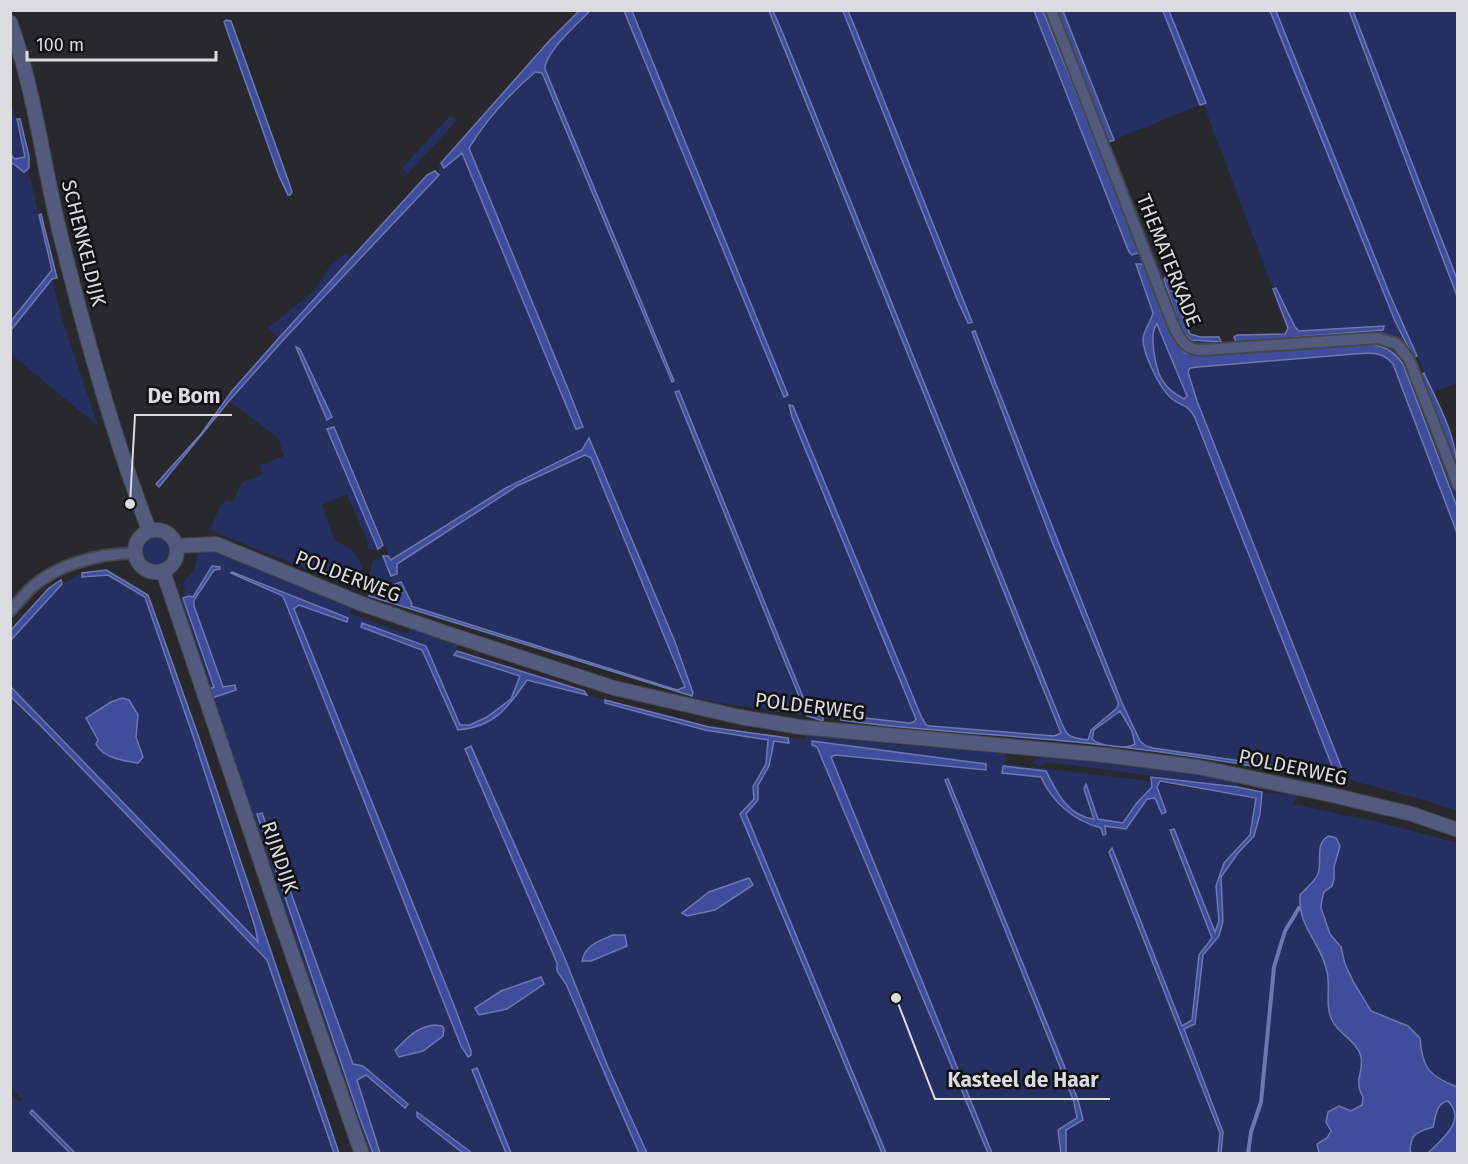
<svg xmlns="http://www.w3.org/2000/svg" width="1468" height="1164" font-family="'Fira Sans',sans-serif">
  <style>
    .green { fill: #252f61; fill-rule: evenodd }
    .water { fill: #3f4d9c; stroke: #6e78b0; stroke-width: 1.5; fill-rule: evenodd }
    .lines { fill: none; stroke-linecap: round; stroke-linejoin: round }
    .stream { stroke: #6e78b0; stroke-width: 4 }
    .minor-casing { stroke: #45464a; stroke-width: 14 }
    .tertiary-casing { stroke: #45464a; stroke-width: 16 }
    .minor { stroke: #525b7e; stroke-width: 10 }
    .tertiary { stroke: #525b7e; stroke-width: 14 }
    .labels { text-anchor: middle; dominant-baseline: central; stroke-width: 5; stroke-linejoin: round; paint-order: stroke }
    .street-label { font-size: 20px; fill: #dbdcdf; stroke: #121214 }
    .leader { fill: none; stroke: #dbdcdf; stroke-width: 2 }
    .callout-dot { fill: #dbdcdf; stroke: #121214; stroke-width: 2 }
    .callout-label { font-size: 21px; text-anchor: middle; font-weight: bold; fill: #dbdcdf; stroke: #121214; stroke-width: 5; stroke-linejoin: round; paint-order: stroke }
  </style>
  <rect width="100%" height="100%" fill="#28292e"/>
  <!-- green -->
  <path class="green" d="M 590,10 L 624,11 L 784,397 L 788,395 L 632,11 L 1034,11 L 1079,123 L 1140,251 L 1043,11 L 1058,11 L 1108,142 L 1164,278 L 1184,333 L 1198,342 L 1219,342 L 1377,332 L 1383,326 L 1303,332 L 1295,327 L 1277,288 L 1273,289 L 1203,103 L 1205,102 L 1169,11 L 1270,11 L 1395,321 L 1421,375 L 1458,470 L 1457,507 L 1403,364 L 1394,352 L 1385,347 L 1196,355 L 1185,353 L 1175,342 L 1143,265 L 1136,264 L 1153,313 L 1143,339 L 1144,347 L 1163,389 L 1181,404 L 1190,407 L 1195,418 L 1336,777 L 1312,771 L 1142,747 L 1124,706 L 1117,707 L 1091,730 L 1088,740 L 859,722 L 823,718 L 810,714 L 717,482 L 678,391 L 676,392 L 807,716 L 713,702 L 689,696 L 692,696 L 693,693 L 675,642 L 589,439 L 582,450 L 506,488 L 391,560 L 335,427 L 348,479 L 378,549 L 372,550 L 368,549 L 367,540 L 347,494 L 322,505 L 335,541 C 359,551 368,565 358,590 L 210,530 L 219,508 L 227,500 L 233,502 L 242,482 L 263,474 L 260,465 L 284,456 L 278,438 L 229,401 L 286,337 L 439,175 L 439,166 L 441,163 L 444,167 L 462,152 L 576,429 L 568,389 L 469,148 L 490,119 L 535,72 L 542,73 L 674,381 L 545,69 C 545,52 578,23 590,10 ZM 296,348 L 331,417 L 327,420 Z
    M 1063,11 L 1163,11 L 1200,105 L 1114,140 Z
    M 1276,11 L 1349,11 L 1457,296 L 1457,383 L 1433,392 L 1390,295 Z
    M 1353,11 L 1457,11 L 1457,279 Z
    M 10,97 L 25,157 L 15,159 L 11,155 Z
    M 450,116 L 457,120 L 408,174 L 402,168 Z
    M 11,162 L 24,171 L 28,170 L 52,270 L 11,321 Z
    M 346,253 L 353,259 L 278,339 L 268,328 L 314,291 L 330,266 Z
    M 52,279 L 63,322 L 98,426 L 11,354 L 11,330 Z
    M 1157,324 L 1187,395 L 1184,399 C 1160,386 1147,353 1154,327 Z
    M 1376,353 L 1387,357 L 1393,364 L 1457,533 L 1457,811 L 1428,801 L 1346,779 L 1197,401 L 1188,372 L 1190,368 L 1198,367 Z
    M 585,454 L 591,458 L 686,687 L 677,690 L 414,607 L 401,582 L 395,597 L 371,592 L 369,596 L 367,592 L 372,561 L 383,556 L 391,575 L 396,564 L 452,527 L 517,486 Z
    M140 551a15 15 0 1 1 30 0a15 15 0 1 1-30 0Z
    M 201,549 L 219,551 L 353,604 L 350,613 L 406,634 L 412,626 L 460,641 L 455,655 L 520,676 L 517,686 L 522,687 L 527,680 L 605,700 L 605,703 L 705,730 L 768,740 L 768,746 L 774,741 L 789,742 L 788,738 L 806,739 L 805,730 L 882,739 L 900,745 L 917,744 L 1006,754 L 1005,764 L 1132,779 L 1256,798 L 1262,792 L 1299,795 L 1292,804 L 1383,823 L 1457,843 L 1457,1153 L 369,1153 L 212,698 L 225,693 L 190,596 L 183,599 L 214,687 L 209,689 L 177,599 L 183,598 L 185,587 L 182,584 L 194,570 L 198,552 ZM 363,623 L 421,644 L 420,640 L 426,646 L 431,660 L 426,659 L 422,650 L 362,627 Z
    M 78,574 L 82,577 L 108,575 L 145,597 L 193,736 L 258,943 L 11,687 L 11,640 L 62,584 L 61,580 L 66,583 ZM 111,702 L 135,730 L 140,745 L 96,744 L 98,740 L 86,718 Z
    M 11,697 L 40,725 L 267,960 L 334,1153 L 75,1153 L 32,1110 L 30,1113 L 70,1153 L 11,1153 L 10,1093 L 20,1102 L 22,1099 L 10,1087 Z
    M 1120,711 L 1132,731 L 1135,744 C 1125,750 1100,746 1092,739 L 1094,730 Z
    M 1044,756 L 1162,768 L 1239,781 L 1237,787 L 1047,762 L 1039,766 L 1032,762 Z"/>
  <!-- water -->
  <path class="water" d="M 580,10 L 590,11 C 578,23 545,52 545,69 L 674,381 L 672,382 L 542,73 L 535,72 C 510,94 486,120 469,148 L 568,389 L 583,427 L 576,429 L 462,153 L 444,168 L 441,163 L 550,40 Z
    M 624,11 L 632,11 L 788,395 L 784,397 Z
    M 769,11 L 773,11 L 781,29 L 1058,714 C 1066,735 1066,738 1088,740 L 1091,730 L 1116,709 L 1118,706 L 1118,702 L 1053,544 L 972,332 L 975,331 L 1122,703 L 1140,741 L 1146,746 L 1153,748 L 1294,769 L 1313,774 L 1336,776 L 1195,418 C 1188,403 1181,407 1171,398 C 1160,389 1143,354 1143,339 C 1144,329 1151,322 1153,313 L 1136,264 L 1143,264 L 1175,342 L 1185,353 L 1196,355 L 1369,343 C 1385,347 1393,350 1403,364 L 1457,507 L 1457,533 L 1393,364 C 1382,351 1370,353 1354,354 L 1198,367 L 1190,368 L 1188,372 L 1197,401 L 1346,779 L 1345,784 C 1256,765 1166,751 1076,742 C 997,734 918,731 841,720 L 841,717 L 847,716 L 909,723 L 914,722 L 916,719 L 792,417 L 789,405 L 793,406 L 921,716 L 926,725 L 930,726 L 1054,736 L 1061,733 ZM 1157,324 L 1187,396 L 1184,399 C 1176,395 1167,388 1162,380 C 1156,370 1148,333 1157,324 ZM 1120,711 L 1132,731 L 1135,744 C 1125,750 1100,746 1092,739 L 1094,730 Z
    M 843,11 L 848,11 L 856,30 L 972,322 L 970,323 L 968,323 L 957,299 Z
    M 1034,11 L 1043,11 L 1141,252 L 1132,255 L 1129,252 Z
    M 1058,11 L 1063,11 L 1114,140 L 1108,142 Z
    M 1163,11 L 1169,11 L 1206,103 L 1200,105 Z
    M 1270,11 L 1276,11 L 1390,295 L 1417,356 L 1413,357 L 1395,321 Z
    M 1349,11 L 1353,11 L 1457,279 L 1457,296 Z
    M 226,20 L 231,21 L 288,180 L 292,192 L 290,195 L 288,195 L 279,176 L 224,22 Z
    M 17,119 L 20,119 L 29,156 L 29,168 L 24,172 L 11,162 L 11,155 L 15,159 L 25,157 Z
    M 435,171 L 439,175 L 286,337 L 229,401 L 159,487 L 156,484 L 201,434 L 232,391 L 278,339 L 427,175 Z
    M 41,214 L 57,278 L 52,279 L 11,330 L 11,321 L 52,270 L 39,215 Z
    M 1166,276 L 1190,334 L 1200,337 L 1219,337 L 1221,342 L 1191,340 L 1184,333 L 1178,321 L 1164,280 Z
    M 1276,288 L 1295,327 L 1299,331 L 1384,326 L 1383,330 L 1236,342 L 1234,337 L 1237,335 L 1285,334 L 1288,328 L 1273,289 Z
    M 296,347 L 300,349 L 332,417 L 327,420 Z
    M 1424,373 C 1438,404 1457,436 1457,470 L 1421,375 Z
    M 679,391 L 807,707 L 811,714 L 823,717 L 823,721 L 807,716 L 675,392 Z
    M 334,427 L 383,545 L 378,549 L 327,429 Z
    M 589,438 L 675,642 L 693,693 L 692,696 L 369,596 L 371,592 L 395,597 L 397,594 L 395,584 L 401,582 L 412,604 L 411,606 L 677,690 L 685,687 L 591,458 L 585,455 L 517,486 L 397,564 L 397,574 L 391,576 L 383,556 L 388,556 L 391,560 L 506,488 L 582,450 Z
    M 212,566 L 220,567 L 220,569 L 214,570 L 194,600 L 194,606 L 223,687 L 235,685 L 236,690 L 212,698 L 209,689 L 214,687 L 183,598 L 189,596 L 193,597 Z
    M 106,570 L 148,595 L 198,735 L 339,1153 L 334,1153 L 267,960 L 40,725 L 11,697 L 11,687 L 258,942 L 255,927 L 193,736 L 145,597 L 108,575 L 82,577 L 82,573 Z
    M 232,572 L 348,618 L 347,622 L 299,605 L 294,609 L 455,1008 L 471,1051 L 471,1055 L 468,1057 L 461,1046 L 283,596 L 231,573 Z
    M 61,580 L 62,584 L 11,640 L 11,630 L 49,588 Z
    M 362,623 L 426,646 L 460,725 L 470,725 L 487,717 L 511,699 L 520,676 L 454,655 L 457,651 L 584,691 L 587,695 L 527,680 C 508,708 494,727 458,730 L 422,650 L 361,627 Z
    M 122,698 L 129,700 L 138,715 L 136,737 L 143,757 L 138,763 C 124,761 103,758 96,744 L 98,740 L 86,718 L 111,702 Z
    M 605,700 L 709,727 L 788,738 L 789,743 L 774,741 L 769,766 L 758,785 L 758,800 L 746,814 L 886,1153 L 882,1153 L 740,814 L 754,799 L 753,787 L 766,764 L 768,740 L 705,730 L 605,703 Z
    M 812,741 L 986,764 L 986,770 L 836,755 L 831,757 L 992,1153 L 988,1153 L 817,747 L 812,745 Z
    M 471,746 L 565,959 L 608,1067 L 647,1153 L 639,1153 L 566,984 L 557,971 L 557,963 L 465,749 Z
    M 1003,766 L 1046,771 C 1057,793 1068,816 1094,819 L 1084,789 L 1086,784 L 1098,819 L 1123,823 L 1136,804 L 1152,787 L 1151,777 L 1237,787 L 1262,792 L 1260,814 L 1254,836 L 1238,853 L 1221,877 L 1223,921 L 1219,936 L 1203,955 L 1195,1024 L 1184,1029 L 1223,1132 L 1221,1153 L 1218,1153 L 1220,1133 L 1109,852 L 1112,848 L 1182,1026 L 1192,1020 L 1199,955 L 1212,938 L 1170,830 L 1174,829 L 1215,932 L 1219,921 L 1216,886 L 1224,863 L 1250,835 L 1256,798 L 1160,781 L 1157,787 L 1166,812 L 1162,814 L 1155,798 L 1147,799 L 1126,829 L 1105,826 L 1106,834 L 1103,835 L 1101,828 C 1074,821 1052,802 1041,777 L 1002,773 Z
    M 948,779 L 1078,1100 L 1083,1120 L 1066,1130 L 1066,1153 L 1061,1153 L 1058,1130 L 1077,1118 L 1074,1102 L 945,780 Z
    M 262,813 L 353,1064 L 363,1066 L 408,1104 L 405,1108 L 366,1075 L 357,1080 L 380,1153 L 373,1153 L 359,1116 L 257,814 Z
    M 1329,836 L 1336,838 L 1340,846 L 1334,867 L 1334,879 L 1332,886 L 1324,892 L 1322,899 L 1321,908 L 1330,934 L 1341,947 L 1345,964 L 1354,983 L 1371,1011 L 1408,1026 L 1420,1038 C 1422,1068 1429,1076 1457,1087 L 1457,1153 L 1428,1153 C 1442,1139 1467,1121 1448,1101 C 1436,1103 1436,1116 1433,1127 C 1417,1132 1411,1133 1410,1151 L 1412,1153 L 1319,1153 L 1317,1144 L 1327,1138 L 1331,1131 L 1326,1122 L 1328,1112 L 1339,1106 L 1351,1111 L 1362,1105 L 1363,1097 C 1353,1079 1364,1074 1361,1057 C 1358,1042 1340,1035 1333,1022 C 1324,1006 1331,988 1327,972 C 1321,941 1298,929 1300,895 C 1305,889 1313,883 1317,876 C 1324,864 1313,843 1329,836 Z
    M 749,878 L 753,885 L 715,910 L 687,916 L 682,913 L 709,892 Z
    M 613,935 L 625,935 L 627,946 L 591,961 L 582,961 C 585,945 599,941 613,935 Z
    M 541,977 L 544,984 L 507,1009 L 479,1015 L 475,1008 L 501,991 Z
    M 434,1025 L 442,1026 L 444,1028 L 443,1036 L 423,1051 L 399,1057 L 395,1050 C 409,1037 415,1028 434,1025 Z
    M 477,1068 L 511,1153 L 506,1153 L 472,1070 Z
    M 32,1110 L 75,1153 L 70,1153 L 30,1113 Z
    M 417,1112 L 472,1153 L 463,1153 L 417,1117 Z"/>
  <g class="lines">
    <!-- stream -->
    <path class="stream" d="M 1248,1154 L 1251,1132 L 1261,1102 L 1274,967 L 1285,931 L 1299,908"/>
    <defs>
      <path id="minor" d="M 1051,10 L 1174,327 C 1181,341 1186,350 1202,350 L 1378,338 L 1397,344 L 1409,359 L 1458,485
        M 10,611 C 17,604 23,596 29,590 C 56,564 98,554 134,553"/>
      <path id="tertiary" d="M 10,22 C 34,88 42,158 58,225 C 83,328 111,431 149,530
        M135 551a21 21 0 1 1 42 0a21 21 0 1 1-42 0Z
        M 177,546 L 216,544 L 362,604 L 449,634 L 614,688 L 740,717 L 800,727 L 1105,755 L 1198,767 L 1332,795 L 1412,814 L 1458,830
        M 163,571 L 281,922 L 362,1154"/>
    </defs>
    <!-- minor casing -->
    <use href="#minor" class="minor-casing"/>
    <!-- tertiary casing -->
    <use href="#tertiary" class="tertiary-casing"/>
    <!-- minor -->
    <use href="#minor" class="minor"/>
    <!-- tertiary -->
    <use href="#tertiary" class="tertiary"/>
  </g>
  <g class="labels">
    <!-- street labels -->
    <g class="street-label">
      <text transform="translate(84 243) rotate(76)">SCHENKELDIJK</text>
      <text transform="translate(1169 260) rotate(68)">THEMATERKADE</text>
      <text transform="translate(348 576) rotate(21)">POLDERWEG</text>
      <text transform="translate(810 706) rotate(7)">POLDERWEG</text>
      <text transform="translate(1293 767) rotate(12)">POLDERWEG</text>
      <text transform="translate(280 857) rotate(71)">RIJNDIJK</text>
    </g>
  </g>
  <!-- callouts -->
  <path class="leader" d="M130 504L135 415H232M896 998L935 1099H1110"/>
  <g class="callout-dot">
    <circle cx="130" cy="504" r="6"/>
    <circle cx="896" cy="998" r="6"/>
  </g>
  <g class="callout-label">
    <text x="184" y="403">De Bom</text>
    <text x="1023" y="1087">Kasteel de Haar</text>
  </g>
  <!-- border -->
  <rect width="1468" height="1164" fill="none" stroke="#dbdcdf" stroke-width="24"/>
  <!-- scale -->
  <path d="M27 51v9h189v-9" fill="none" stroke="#dbdcdf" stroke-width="3"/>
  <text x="36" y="51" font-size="18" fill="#dbdcdf" stroke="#121214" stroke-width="4.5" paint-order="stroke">100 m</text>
</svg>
